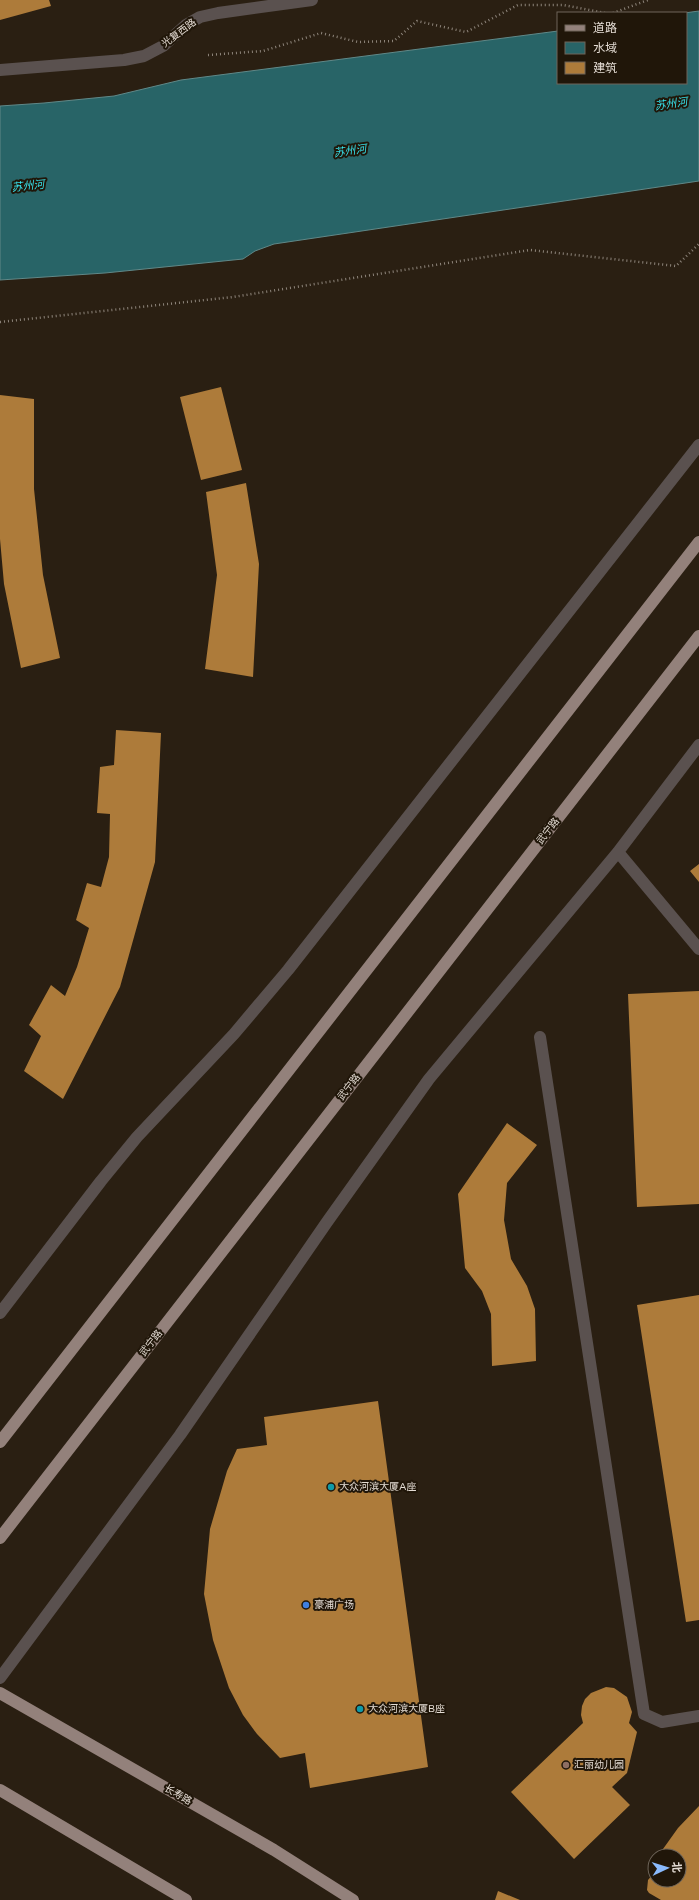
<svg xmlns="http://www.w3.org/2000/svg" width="699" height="1900" font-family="'Varela Round','Noto Sans SC',sans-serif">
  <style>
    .water { fill: #286467; stroke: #608888 }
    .building { fill: #ad7b3a }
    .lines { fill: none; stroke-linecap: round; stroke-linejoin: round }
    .path { stroke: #8e857b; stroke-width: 2.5; stroke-dasharray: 1 3; stroke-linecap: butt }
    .minor { stroke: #5a514f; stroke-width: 12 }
    .major { stroke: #93817b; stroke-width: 12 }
    .culture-dot { fill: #0f9aa8; stroke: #201609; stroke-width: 1.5 }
    .shop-dot { fill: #3f7fe0; stroke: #201609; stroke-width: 1.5 }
    .education-dot { fill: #8d6e63; stroke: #201609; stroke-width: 1.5 }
    .labels { text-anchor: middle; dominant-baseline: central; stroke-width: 4; stroke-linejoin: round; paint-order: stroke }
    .street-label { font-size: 10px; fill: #e4dcd4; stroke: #201609 }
    .poi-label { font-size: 10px; fill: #e4dcd4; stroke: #201609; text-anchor: start }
    .water-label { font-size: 11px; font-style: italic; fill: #37e3ed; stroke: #201609 }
  </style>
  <rect width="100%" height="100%" fill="#2a1f12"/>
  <!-- water -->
  <path class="water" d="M 699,11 L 699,181 L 274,244 L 255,251 L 243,259 L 105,273 L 0,280 L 0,106 L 44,103 L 114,96 L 181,80 L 558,31 L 558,83 L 686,83 L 686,13 L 684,13 Z"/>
  <!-- building -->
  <path class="building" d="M 0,0 L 49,0 L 51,6 L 0,20 Z
    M 221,387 L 242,470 L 201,480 L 180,397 Z
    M 0,395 L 34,399 L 34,489 L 43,575 L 60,658 L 21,668 L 4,584 L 0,539 Z
    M 246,483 L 259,564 L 253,677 L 205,669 L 217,575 L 206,492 Z
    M 116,730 L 161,733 L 155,862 L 120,987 L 63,1099 L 24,1071 L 41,1036 L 29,1025 L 51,985 L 65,996 L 77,967 L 89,928 L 76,920 L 87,883 L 101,887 L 109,857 L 110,814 L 97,813 L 100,767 L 114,765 Z
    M 699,864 L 699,882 L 690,871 Z
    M 699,991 L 699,1204 L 637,1207 L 628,994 Z
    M 507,1123 L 537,1145 L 507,1183 L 504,1220 L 511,1259 L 527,1286 L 535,1309 L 536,1361 L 492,1366 L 491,1314 L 482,1291 L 465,1268 L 458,1194 Z
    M 699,1295 L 699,1620 L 686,1622 L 637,1305 Z
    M 378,1401 L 428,1767 L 310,1788 L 305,1753 L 280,1758 L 257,1734 L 243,1715 L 229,1688 L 213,1640 L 204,1594 L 210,1529 L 227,1471 L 237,1449 L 267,1445 L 264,1417 Z
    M 606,1687 L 614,1688 L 627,1697 L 632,1712 L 629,1723 L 637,1732 L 627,1773 L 612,1787 L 630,1805 L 574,1859 L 511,1792 L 583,1723 L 581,1715 L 582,1706 L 585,1699 L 591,1693 Z
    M 699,1806 L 699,1900 L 661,1900 L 649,1893 L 647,1890 L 648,1880 L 654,1873 L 653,1863 L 655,1860 L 655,1880 L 679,1880 L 679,1856 L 658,1856 L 678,1828 Z
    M 498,1891 L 520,1900 L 495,1900 Z"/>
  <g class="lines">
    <!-- path -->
    <path class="path" d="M 613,13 L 648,0
      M 208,55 L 263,51 L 321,33 L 358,42 L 394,41 L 417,21 L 466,32 L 518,5 L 563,5 L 605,13
      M 0,322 L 233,297 L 530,250 L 676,266 L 699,244"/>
    <!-- minor -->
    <path class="minor" d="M 0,70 L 124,60 L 144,56 L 163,46 L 186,25 L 200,17 L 218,13 L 312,0
      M 618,852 L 699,949
      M 540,1037 L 644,1714 L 662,1722 L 699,1716
      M 0,1313 L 101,1181 L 137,1137 L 234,1034 L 288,970 L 699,445
      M 0,1678 L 180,1435 L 327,1222 L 429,1079 L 618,852 L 699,745"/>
    <!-- major -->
    <path class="major" d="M 0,1442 L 699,542
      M 0,1538 L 699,636
      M 0,1693 L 274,1850 L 353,1900
      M 0,1790 L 186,1900"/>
  </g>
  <!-- markers -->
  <g class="culture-dot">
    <circle cx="331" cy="1487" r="4"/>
    <circle cx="360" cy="1709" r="4"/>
  </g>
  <circle class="shop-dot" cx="306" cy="1605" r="4"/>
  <circle class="education-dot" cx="566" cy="1765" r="4"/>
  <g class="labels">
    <!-- street labels -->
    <g class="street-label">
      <text transform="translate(179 33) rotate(-37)">光复西路</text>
      <text transform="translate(548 831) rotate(-52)">武宁路</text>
      <text transform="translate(349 1087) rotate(-52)">武宁路</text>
      <text transform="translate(151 1343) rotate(-52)">武宁路</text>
      <text transform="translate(178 1795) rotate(30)">长寿路</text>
    </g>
    <!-- poi labels -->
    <g class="poi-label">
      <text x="339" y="1487">大众河滨大厦A座</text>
      <text x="314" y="1605">豪浦广场</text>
      <text x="368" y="1709">大众河滨大厦B座</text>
      <text x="574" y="1765">汇丽幼儿园</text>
    </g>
    <!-- water labels -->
    <g class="water-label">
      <text transform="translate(671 104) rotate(-8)">苏州河</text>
      <text transform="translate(350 151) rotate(-8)">苏州河</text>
      <text transform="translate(28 186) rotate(-6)">苏州河</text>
    </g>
  </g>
  <!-- legend -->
  <rect x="557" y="12" width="130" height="72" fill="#201609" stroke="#6e655a"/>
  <rect x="565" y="25" width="20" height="6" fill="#93817b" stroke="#6e655a"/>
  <text x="593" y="32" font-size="12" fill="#e4dcd4">道路</text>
  <rect x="565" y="42" width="20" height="12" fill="#286467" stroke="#6e655a"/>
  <text x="593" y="52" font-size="12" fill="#e4dcd4">水域</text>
  <rect x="565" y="62" width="20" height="12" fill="#ad7b3a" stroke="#6e655a"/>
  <text x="593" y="72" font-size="12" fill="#e4dcd4">建筑</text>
  <!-- north arrow -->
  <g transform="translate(667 1868) rotate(86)"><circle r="19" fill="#201609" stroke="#6e655a"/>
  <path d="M0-3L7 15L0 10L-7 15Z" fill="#8abafc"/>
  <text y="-6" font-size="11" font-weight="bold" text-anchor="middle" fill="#e4dcd4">北</text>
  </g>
</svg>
